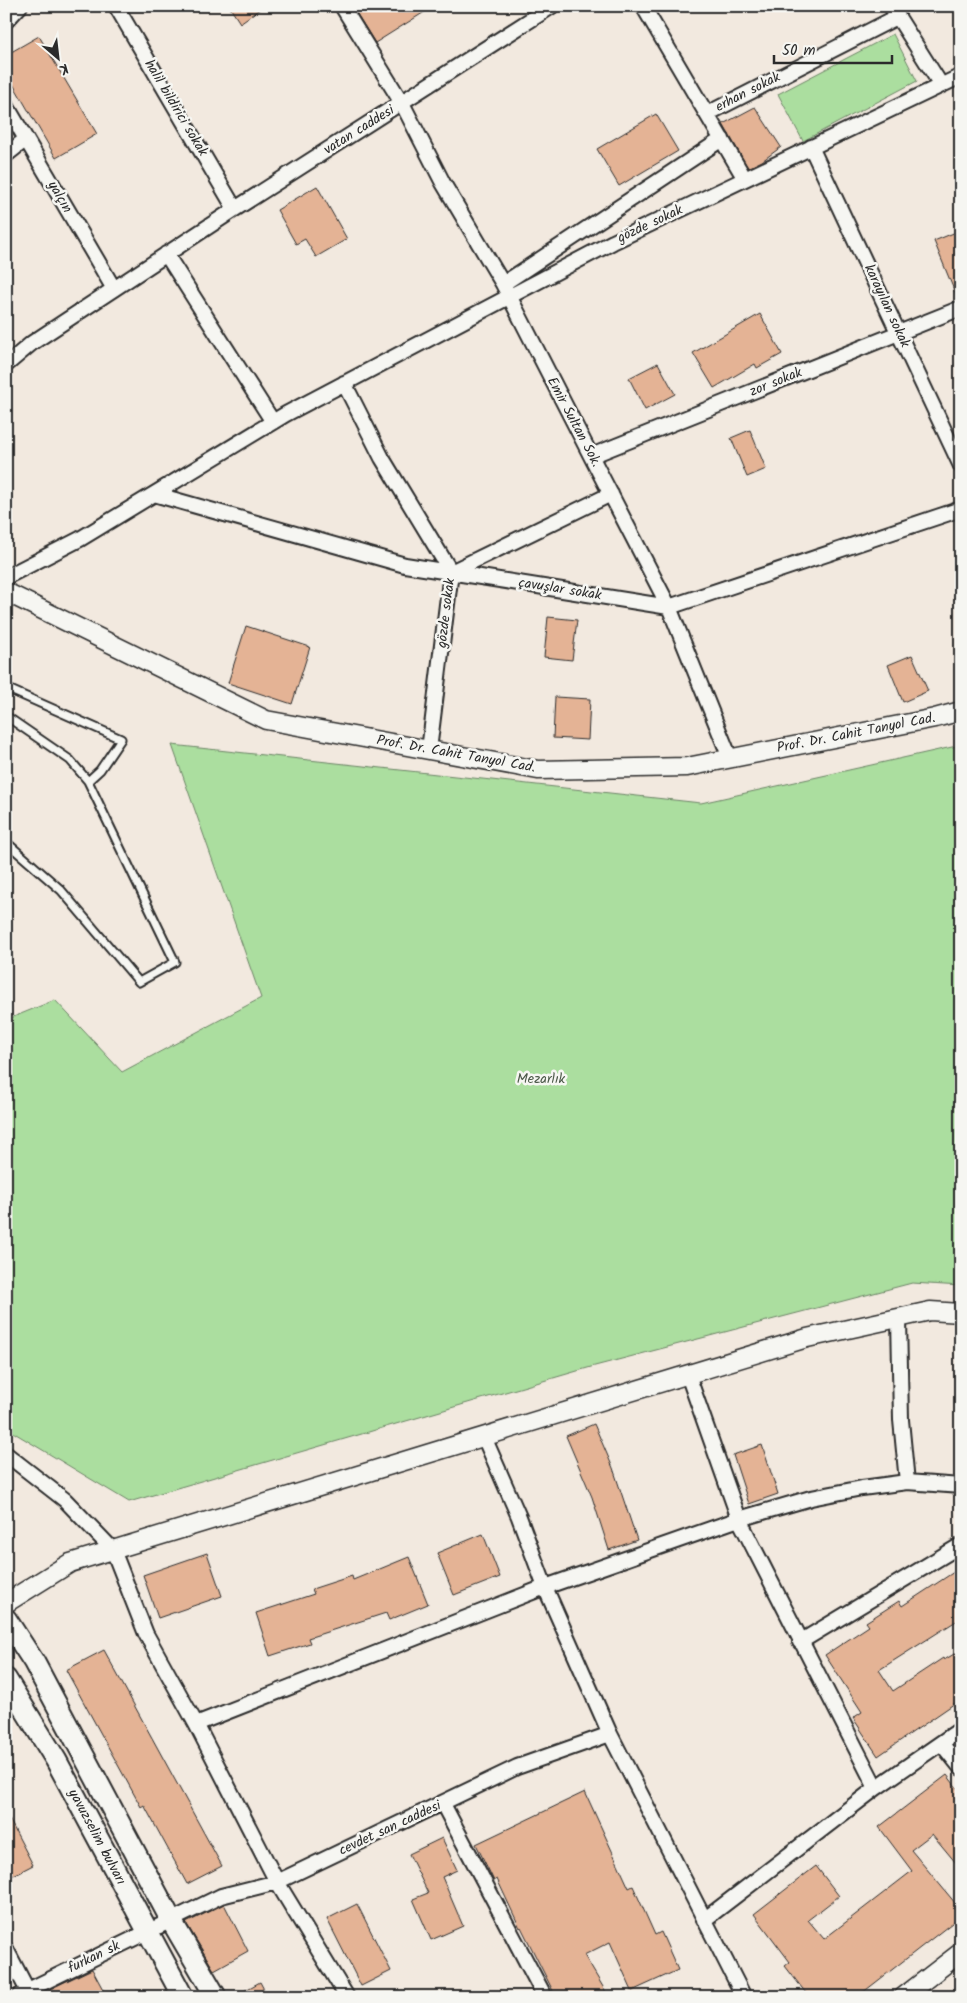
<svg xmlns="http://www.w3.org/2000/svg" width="967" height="2003" font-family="Kalam,sans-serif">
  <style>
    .green { fill: #abde9f; stroke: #6b8465 }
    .building { fill: #e4b395; stroke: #2b2b2b }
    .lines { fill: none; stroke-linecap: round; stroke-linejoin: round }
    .service-casing { stroke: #2b2b2b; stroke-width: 11 }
    .minor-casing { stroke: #2b2b2b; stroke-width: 18 }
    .tertiary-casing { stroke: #2b2b2b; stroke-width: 21 }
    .secondary-casing { stroke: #2b2b2b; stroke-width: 24 }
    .service { stroke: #f6f6f2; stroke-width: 7 }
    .minor { stroke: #f6f6f2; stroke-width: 14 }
    .tertiary { stroke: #f6f6f2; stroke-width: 18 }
    .secondary { stroke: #f6f6f2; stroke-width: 20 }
    .labels { text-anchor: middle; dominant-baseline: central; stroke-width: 5; stroke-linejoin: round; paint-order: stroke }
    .street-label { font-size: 14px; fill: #2b2b2b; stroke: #f6f6f2 }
    .park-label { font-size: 14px; fill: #4b5848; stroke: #f6f6f2 }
  </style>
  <rect width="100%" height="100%" fill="#f2e9df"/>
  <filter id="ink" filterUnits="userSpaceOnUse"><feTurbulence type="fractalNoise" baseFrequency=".02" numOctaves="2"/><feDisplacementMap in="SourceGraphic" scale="10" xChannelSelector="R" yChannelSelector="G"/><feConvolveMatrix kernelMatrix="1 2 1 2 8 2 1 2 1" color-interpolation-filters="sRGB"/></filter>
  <g filter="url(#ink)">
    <!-- green -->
    <path class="green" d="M 893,34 L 917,81 L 803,141 L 778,94 Z
      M 172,745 L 701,803 L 961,745 L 961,1286 L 912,1283 L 591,1367 L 129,1502 L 6,1428 L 6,1020 L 55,1000 L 122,1072 L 261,998 Z"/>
    <!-- building -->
    <path class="building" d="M 229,6 L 264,6 L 240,23 Z
      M 352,6 L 434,6 L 375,43 Z
      M 39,36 L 97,134 L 56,158 L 6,72 L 6,55 Z
      M 755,107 L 781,147 L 762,161 L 748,168 L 723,124 Z
      M 656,114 L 678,151 L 619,186 L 597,149 Z
      M 317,186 L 347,239 L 316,257 L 305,239 L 296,244 L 277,210 Z
      M 961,230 L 961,299 L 958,300 L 934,241 Z
      M 760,314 L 782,354 L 757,368 L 755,364 L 714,388 L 693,353 Z
      M 658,363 L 675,394 L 645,410 L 629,378 Z
      M 750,430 L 766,469 L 747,477 L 731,438 Z
      M 548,617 L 577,620 L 572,660 L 544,657 Z
      M 246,626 L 310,647 L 292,704 L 228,683 Z
      M 912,655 L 928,691 L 903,702 L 888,665 Z
      M 555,697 L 590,699 L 588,740 L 553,738 Z
      M 594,1424 L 613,1468 L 637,1540 L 609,1550 L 592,1497 L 566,1436 Z
      M 762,1445 L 778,1494 L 749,1504 L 733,1455 Z
      M 483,1534 L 500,1577 L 454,1595 L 437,1553 Z
      M 207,1553 L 222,1596 L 158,1618 L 143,1575 Z
      M 409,1557 L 428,1604 L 389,1620 L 386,1613 L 308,1638 L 310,1643 L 270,1656 L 256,1613 L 314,1594 L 312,1589 L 352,1576 L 353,1580 Z
      M 954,1572 L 961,1582 L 961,1618 L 879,1670 L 893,1691 L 943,1658 L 944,1660 L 961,1650 L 961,1699 L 878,1756 L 853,1718 L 862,1712 L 825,1655 L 869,1626 L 866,1622 L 899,1601 L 902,1606 Z
      M 104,1650 L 222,1866 L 187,1884 L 144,1805 L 141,1807 L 66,1670 Z
      M 947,1775 L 961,1793 L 961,1869 L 932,1834 L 911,1850 L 961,1910 L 961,1916 L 857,1997 L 809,1997 L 785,1966 L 790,1962 L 754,1914 L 816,1866 L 839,1896 L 808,1920 L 824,1939 L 912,1871 L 879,1827 Z
      M 585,1792 L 629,1888 L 633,1886 L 655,1935 L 661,1932 L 678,1970 L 632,1991 L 610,1942 L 584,1955 L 609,1997 L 556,1997 L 521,1927 L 520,1928 L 497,1879 L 494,1881 L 476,1844 Z
      M 6,1813 L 33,1865 L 6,1879 Z
      M 442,1838 L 457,1870 L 442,1877 L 463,1926 L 431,1940 L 413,1899 L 428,1893 L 409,1854 Z
      M 224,1904 L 248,1951 L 214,1970 L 186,1923 Z
      M 357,1904 L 391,1971 L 361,1986 L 327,1919 Z
      M 92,1969 L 107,1997 L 40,1997 L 54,1987 Z
      M 260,1982 L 268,1997 L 233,1997 Z"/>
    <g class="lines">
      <defs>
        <path id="service" d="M 6,688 L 121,739 L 100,770 L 88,781
          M 6,716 L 70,760 L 88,781 L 175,962 L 139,982 L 61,890 L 6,842"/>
        <path id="minor" d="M 116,6 L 235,209
          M 342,6 L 402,103 L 443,183 L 503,284 L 591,456 L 669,607 L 730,758
          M 643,6 L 745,179
          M 891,6 L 941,85
          M 6,21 L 20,6
          M 6,105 L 114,289
          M 707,114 L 897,17
          M 811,147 L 961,466
          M 6,155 L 26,139
          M 166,254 L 273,422
          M 503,284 L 722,139
          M 6,365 L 32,343 L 235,209 L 552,6
          M 344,383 L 382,458 L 451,572 L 429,750
          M 591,456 L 961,308
          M 154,494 L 405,565 L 669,607 L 961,509
          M 451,572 L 611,494
          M 6,577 L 80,539 L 286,414 L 613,242 L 961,76
          M 899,1318 L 901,1420 L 907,1482
          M 688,1375 L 739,1519 L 876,1788
          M 484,1437 L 519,1517 L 545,1587 L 610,1734 L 744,1997
          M 6,1454 L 65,1500 L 113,1550 L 146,1634 L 196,1724 L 277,1882 L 347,1997
          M 800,1642 L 961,1545
          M 196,1724 L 545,1587 L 739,1519 L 811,1498 L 862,1488 L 907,1482 L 961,1486
          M 941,1743 L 961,1768
          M 443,1804 L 545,1997
          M 704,1920 L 876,1788 L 961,1729
          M 6,1949 L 31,1997
          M 18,1997 L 28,1990 L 221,1896 L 277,1882 L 517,1767 L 610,1734"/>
        <path id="tertiary" d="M 6,592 L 266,720 L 538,770 L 687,767 L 935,718 L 961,711
          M 6,1603 L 70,1563 L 807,1338 L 930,1311 L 961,1313
          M 903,1997 L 961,1952"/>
        <path id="secondary" d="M 6,1619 L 34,1662 L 171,1920 L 216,1997
          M 6,1679 L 56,1760 L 183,1997"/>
      </defs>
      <!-- service casing -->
      <use href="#service" class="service-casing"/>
      <!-- minor casing -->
      <use href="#minor" class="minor-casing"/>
      <!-- tertiary casing -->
      <use href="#tertiary" class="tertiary-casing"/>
      <!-- secondary casing -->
      <use href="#secondary" class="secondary-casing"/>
      <!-- service -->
      <use href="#service" class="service"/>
      <!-- minor -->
      <use href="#minor" class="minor"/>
      <!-- tertiary -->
      <use href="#tertiary" class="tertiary"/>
      <!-- secondary -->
      <use href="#secondary" class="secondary"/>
    </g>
  </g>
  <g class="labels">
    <!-- street labels -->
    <g class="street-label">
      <text transform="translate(748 92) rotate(-27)">erhan sokak</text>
      <text transform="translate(176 108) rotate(59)">halil bildirici sokak</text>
      <text transform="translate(359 130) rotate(-32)">vatan caddesi</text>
      <text transform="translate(60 197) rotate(60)">yalçın</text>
      <text transform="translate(650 224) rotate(-25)">gözde sokak</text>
      <text transform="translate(887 306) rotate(65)">karayılan sokak</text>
      <text transform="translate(776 382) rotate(-22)">zor sokak</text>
      <text transform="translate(574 422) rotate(62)">Emir Sultan Sok.</text>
      <text transform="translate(560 589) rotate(9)">çavuşlar sokak</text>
      <text transform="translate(446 613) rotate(-83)">gözde sokak</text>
      <text transform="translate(856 733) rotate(-11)">Prof. Dr. Cahit Tanyol Cad.</text>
      <text transform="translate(456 754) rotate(10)">Prof. Dr. Cahit Tanyol Cad.</text>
      <text transform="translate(390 1828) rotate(-25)">cevdet san caddesi</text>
      <text transform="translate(97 1837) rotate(62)">yavuzselim bulvarı</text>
      <text transform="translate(94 1957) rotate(-26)">furkan sk</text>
    </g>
    <!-- park labels -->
    <g class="park-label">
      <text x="541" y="1079">Mezarlık</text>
    </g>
  </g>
  <!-- margin -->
  <rect width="967" height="2003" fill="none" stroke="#f6f6f2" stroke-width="25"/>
  <rect x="12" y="12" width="942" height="1978" fill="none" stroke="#2b2b2b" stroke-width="2" filter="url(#ink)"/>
  <!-- north arrow -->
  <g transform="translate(58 58) rotate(152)" stroke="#f6f6f2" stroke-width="4" paint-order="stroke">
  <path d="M0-4L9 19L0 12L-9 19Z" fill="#2b2b2b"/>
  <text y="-8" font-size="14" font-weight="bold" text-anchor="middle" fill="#2b2b2b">K</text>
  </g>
  <!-- scale -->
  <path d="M774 55v8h118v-8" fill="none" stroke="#2b2b2b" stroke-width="2.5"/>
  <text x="782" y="55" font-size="15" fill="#2b2b2b" stroke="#f6f6f2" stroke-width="4" paint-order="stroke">50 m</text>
</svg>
